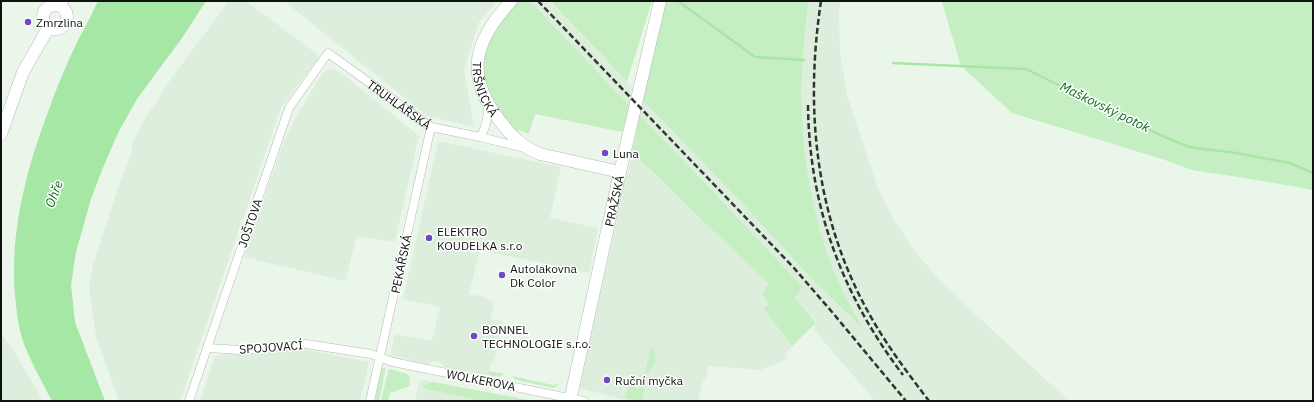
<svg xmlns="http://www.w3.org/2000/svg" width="1314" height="402" font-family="'IBM Plex Sans',sans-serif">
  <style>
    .built { fill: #ded }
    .green { fill: #c5efc3 }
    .water { fill: #a7e7a5 }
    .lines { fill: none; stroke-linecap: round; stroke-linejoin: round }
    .stream { stroke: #a7e7a5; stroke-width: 2.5 }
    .street-casing { stroke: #b3bdb3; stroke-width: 9 }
    .secondary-casing { stroke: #b3bdb3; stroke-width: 13 }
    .street { stroke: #fff; stroke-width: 8 }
    .secondary { stroke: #fff; stroke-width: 12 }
    .rail { stroke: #303530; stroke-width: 2.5; stroke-dasharray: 6 3; stroke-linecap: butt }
    .poi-dot { fill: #7049c1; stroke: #fff; stroke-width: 1.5 }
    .labels { text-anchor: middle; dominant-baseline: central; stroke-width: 3; stroke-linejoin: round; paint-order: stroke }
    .poi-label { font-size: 12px; fill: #0f130f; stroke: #fff; text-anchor: start }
    .street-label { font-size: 12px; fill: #0f130f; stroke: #fff }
    .water-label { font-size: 13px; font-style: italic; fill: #0a6816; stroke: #fff }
  </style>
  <rect width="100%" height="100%" fill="#ebf6eb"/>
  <!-- built -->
  <path class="built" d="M 229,1 L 246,1 L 317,54 L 318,59 L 281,108 L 180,401 L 119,401 L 96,337 L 89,287 L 93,265 L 114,200 L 131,154 L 132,144 L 134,139 L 145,119 L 171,79 Z
    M 284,1 L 497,1 L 479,22 L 464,70 L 474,127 L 427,116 Z
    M 530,1 L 549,1 L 743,204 L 811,278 L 862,328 L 848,302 L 832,268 L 821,233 L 813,207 L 804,148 L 802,120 L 802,64 L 804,42 L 809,1 L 840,1 L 839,13 L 840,53 L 847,95 L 877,186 L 892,217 L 915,251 L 934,274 L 974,313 L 1069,401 L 875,401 L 814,330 L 816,322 L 795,298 L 803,287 Z
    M 329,69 L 334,69 L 339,71 L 419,136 L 395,242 L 357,236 L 345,281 L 244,257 L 283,144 L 295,119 L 323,72 Z
    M 438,141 L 561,167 L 550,218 L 598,228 L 589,273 L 480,250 L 469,294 L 485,297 L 494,303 L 490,319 L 503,321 L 494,362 L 491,361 L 489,374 L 445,366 L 443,363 L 434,361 L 429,364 L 426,364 L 390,355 L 395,334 L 432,341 L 440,307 L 403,299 Z
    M 632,153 L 662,180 L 679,198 L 769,284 L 766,288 L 769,304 L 763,308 L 792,346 L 785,355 L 786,360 L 760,370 L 709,366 L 705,381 L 703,381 L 698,401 L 629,401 L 579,388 Z
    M 1,334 L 13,350 L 43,401 L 1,401 Z
    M 291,348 L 303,349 L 369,362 L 360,401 L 200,401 L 215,356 Z
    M 420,380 L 516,397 L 532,401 L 415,401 Z"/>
  <!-- green -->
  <path class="green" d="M 518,1 L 530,1 L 630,106 L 622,132 L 535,114 L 529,134 L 507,126 L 492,102 L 481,65 L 483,53 L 500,19 Z
    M 550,1 L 652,1 L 627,82 Z
    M 666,1 L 809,1 C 795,92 800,180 832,267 C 840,288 852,309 863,329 L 811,278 L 743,204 L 641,98 L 653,56 Z
    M 942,1 L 1313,1 L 1313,190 L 1251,179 L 1192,170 L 1162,159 L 1012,113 L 961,66 L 943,6 Z
    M 639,114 L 803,287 L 795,298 L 816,323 L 792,346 L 763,308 L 769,304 L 762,293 L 769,284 L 679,198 L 662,180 L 632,153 L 636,135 Z
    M 651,347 C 661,354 653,370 644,375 Z
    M 441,363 L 445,366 L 489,374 L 489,371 L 504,374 L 500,377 L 444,367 Z
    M 386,367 L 379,401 L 375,401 C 377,390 378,380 381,369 Z
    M 390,369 L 407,374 L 410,378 L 409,383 L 411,384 L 407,387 L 390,393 L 388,401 L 381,401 L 388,371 Z
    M 512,376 L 553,385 L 562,383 L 556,386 L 555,388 L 553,388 L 516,380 Z
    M 433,382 L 532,401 L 481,401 L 423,388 L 423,386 L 425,386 L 429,383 Z
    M 639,385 L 642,386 L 645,390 L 642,401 L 636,401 L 625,398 L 628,386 L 638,389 Z"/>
  <!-- water -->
  <path class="water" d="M 98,1 L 206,1 L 182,38 L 137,99 L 118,133 L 102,170 L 91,199 L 76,252 L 71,285 L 75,322 L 105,401 L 52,401 C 42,381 29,360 22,338 C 19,328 17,316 16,305 C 8,239 25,173 48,112 C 55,92 63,72 72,53 C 80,35 90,19 98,1 Z"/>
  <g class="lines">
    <!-- stream -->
    <path class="stream" d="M 678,1 L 755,57 L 804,60
      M 893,63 L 1026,69 L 1160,135 L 1189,147 L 1236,153 L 1290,163 L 1313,173"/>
    <defs>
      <g id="street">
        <path d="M 61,6 L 64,1"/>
        <path d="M 480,137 C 487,127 487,117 489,106"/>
        <path d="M 208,348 L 240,350 L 306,344 L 371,354 L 393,362 L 583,401"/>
        <path id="s1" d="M 189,401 L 289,108 L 328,53 L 431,127 L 480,137 L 525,148"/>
        <path d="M 370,401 L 431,127"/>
      </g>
      <g id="secondary">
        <path id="s2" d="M 511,1 C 474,41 464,75 500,121 C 511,135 523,148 540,154 L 620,172"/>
        <circle cx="55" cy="17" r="12"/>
        <path d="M 1,134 L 23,72 L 49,27"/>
        <path id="s3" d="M 570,401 L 620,172 L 660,1"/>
      </g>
    </defs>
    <!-- street casing -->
    <use href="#street" class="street-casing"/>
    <!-- secondary casing -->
    <use href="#secondary" class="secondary-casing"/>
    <!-- street -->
    <use href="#street" class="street"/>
    <!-- secondary -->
    <use href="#secondary" class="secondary"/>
    <!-- rail -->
    <path class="rail" d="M 538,1 L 794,268 L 832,312 L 906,401
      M 821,1 C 804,113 816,225 875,324 C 891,351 910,376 929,401
      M 808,105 C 809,206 842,295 903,375"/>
  </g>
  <!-- markers -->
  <g class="poi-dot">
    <circle cx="28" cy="22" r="4"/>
    <circle cx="605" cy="153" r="4"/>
    <circle cx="429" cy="238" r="4"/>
    <circle cx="502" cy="275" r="4"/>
    <circle cx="474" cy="336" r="4"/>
    <circle cx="607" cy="380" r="4"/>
  </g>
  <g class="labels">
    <!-- poi labels -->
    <g class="poi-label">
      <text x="36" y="22">Zmrzlina</text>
      <text x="613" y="153">Luna</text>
      <text x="437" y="231">ELEKTRO<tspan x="437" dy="14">KOUDELKA s.r.o</tspan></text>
      <text x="510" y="268">Autolakovna<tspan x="510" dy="14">Dk Color</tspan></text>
      <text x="482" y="329">BONNEL<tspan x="482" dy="14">TECHNOLOGIE s.r.o.</tspan></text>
      <text x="615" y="380">Ruční myčka</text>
    </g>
    <!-- street labels -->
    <g class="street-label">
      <text stroke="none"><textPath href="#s2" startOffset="99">TRŠNICKÁ</textPath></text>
      <text stroke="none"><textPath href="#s1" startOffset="465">TRUHLÁŘSKÁ</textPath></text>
      <text stroke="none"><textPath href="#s3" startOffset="205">PRAŽSKÁ</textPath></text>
      <text transform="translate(250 223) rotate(-71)">JOŠTOVA</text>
      <text transform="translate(401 264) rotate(-78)">PEKAŘSKÁ</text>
      <text transform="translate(271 347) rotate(-4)">SPOJOVACÍ</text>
      <text transform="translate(481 380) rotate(11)">WOLKEROVA</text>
    </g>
    <!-- water labels -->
    <g class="water-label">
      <text transform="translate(1105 107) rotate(26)">Maškovský potok</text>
      <text transform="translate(54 194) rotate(-69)">Ohře</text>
    </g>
  </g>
  <!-- border -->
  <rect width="1314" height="402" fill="none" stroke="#0f130f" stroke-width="4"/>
</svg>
